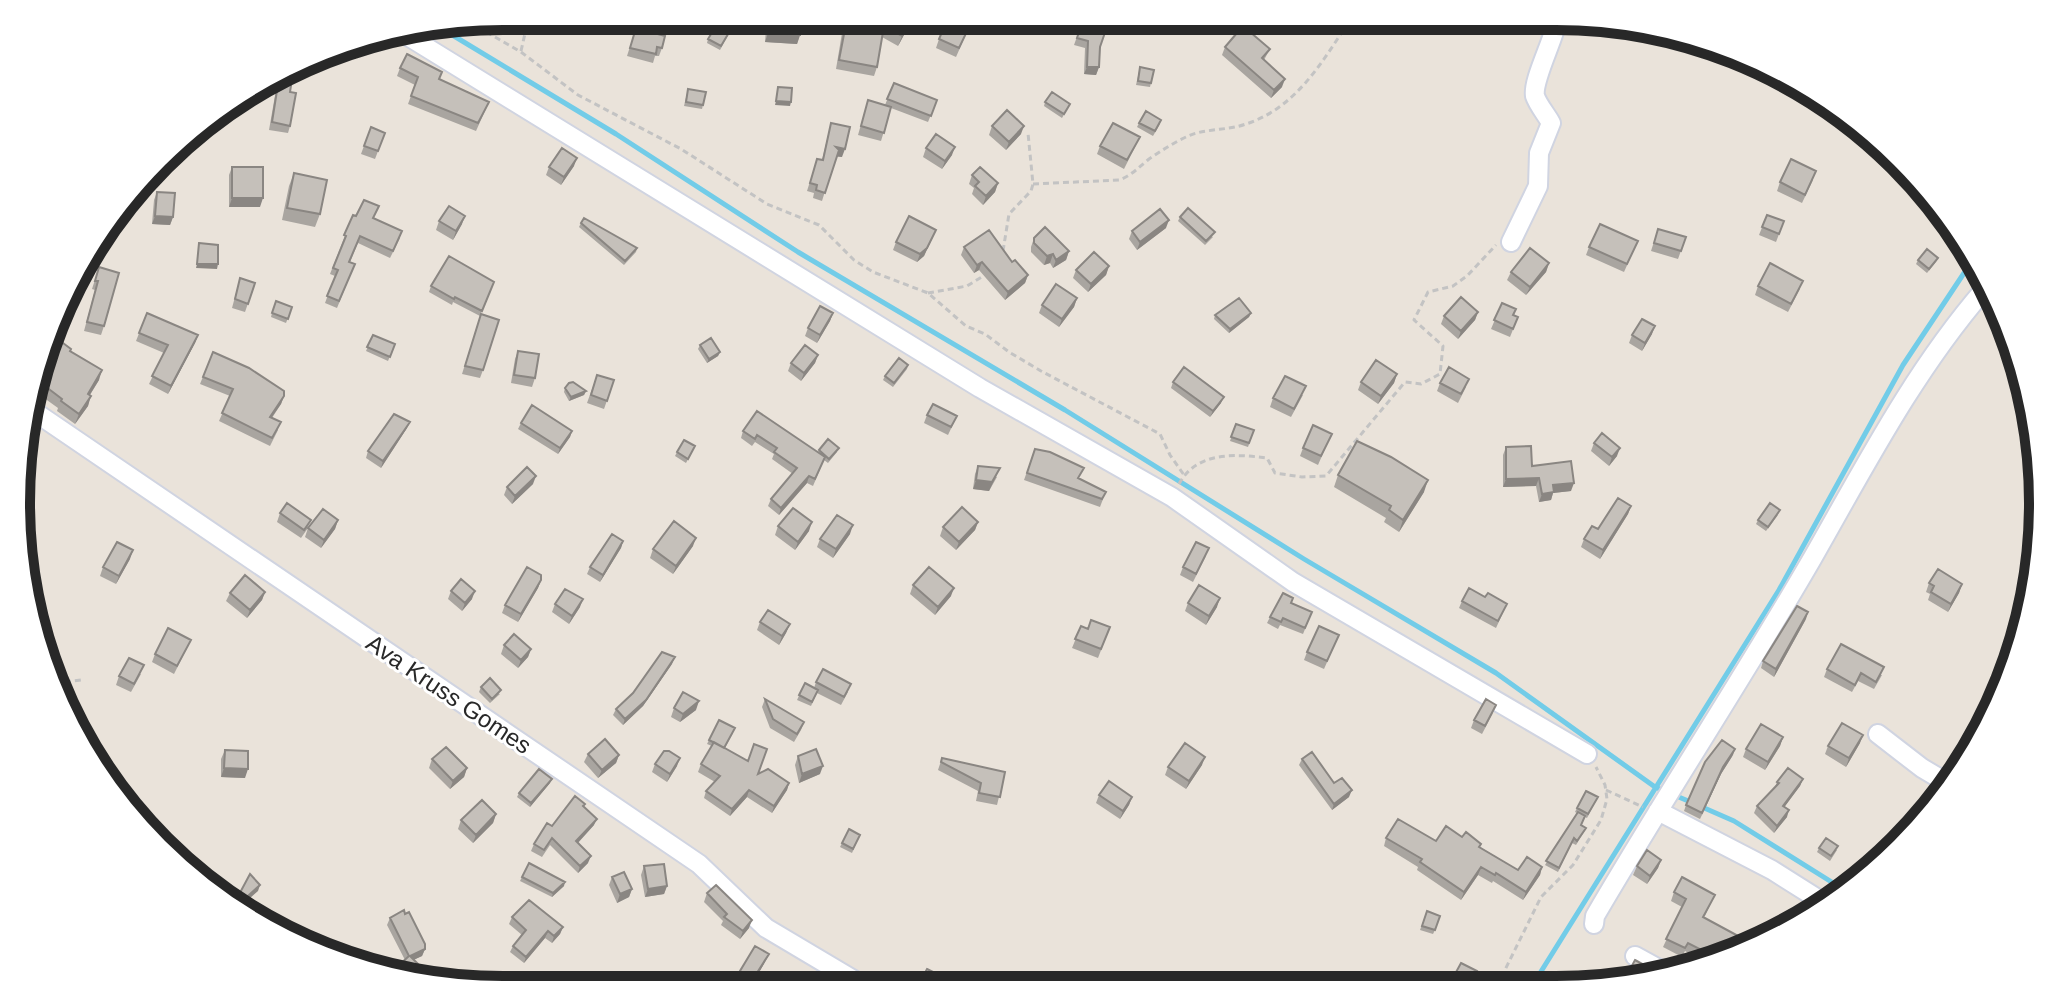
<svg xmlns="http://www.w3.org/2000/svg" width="2059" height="1006" font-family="Arial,sans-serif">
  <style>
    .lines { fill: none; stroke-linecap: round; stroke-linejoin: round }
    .stream { stroke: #72cce8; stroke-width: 5 }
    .minor-casing { stroke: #d0d4e1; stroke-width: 22 }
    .path { stroke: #c3c3c3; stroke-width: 3; stroke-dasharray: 6 4; stroke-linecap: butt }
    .minor { stroke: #fff; stroke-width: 18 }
    .wall { fill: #a9a5a0 }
    .shaded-wall { fill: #8a8682 }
    .building { fill: #c5c0ba; stroke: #8a8682; stroke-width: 2 }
    .labels { text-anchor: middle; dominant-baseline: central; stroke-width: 6; stroke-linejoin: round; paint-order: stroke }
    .street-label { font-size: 24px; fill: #282828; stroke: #fff }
    .rim { fill: none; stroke: #282828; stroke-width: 10 }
  </style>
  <rect width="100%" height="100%" fill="#eae3da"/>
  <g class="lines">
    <!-- stream -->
    <path class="stream" d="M 439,27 L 616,134 L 798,252 L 1065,410 L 1304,559 L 1496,673 L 1655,787 L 1693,803
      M 1702,807 L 1734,821 L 1846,891
      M 1532,986 L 1779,590 L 1903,365 L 1970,264"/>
    <defs>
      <path id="minor" d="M 403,33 L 980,388 L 1172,497 L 1293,582 L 1587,754
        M 1511,242 L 1538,186 L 1539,153 L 1551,123 C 1546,114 1538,105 1535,96 C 1532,80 1555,38 1558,17
        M 26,406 L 699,864 L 766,928 L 867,988
        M 1878,734 L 1922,768 L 1949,784
        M 1658,811 L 1772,870 L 1829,906
        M 1594,924 L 1595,916 C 1665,796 1742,680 1812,559 C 1865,466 1914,371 1984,290
        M 1635,956 L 1666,973"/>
    </defs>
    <!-- minor casing -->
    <use href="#minor" class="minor-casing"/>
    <!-- path -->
    <path class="path" d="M 469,22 L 521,52 L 578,95 L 681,149 L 767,204 L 819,225 L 854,260 L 873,272 L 928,293 L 966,326 L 985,334 L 1009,352 L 1041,371 L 1160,434 L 1170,455 L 1184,475
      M 521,51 L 529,16
      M 1033,184 L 1119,180 C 1131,176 1139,167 1149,159 C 1161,151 1173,143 1186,137 C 1204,128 1227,131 1246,124 C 1298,107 1323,60 1352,17
      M 1003,251 L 1009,214 L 1031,191 L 1033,184 L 1028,133
      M 928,293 L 967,286 L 985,275
      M 1179,484 C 1197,451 1235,454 1267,458 L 1275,473 L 1302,477 L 1326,476 L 1405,382 L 1421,384 L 1440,374 L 1443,346 L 1414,320 L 1428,292 L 1453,286 L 1467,276 L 1496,245
      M 55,683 L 81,680
      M 1606,790 L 1643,807
      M 1497,986 L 1541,897 L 1573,865 L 1601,820 L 1607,799 L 1605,785 L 1596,767"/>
    <!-- minor -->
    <use href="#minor" class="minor"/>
  </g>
  <!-- wall -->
  <path class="wall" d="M 542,16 L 576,16 L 564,33 L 556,27 L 553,31 L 540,21 Z
    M 767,16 L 801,16 L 800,35 L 797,44 L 765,42 Z
    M 811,16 L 914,16 L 898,46 L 882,37 L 877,67 L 874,76 L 836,69 L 842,33 L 810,31 Z
    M 1084,17 L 1100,47 L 1099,67 L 1096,75 L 1084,74 L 1085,48 L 1074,45 Z
    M 1457,17 L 1473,17 L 1469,23 Z
    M 1497,17 L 1515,17 L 1513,22 Z
    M 971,23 L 956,57 L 936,48 L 939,39 Z
    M 636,28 L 662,48 L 659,56 L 655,56 L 653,63 L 627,56 Z
    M 732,28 L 720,50 L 707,43 L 708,39 Z
    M 1225,47 L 1270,49 L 1264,60 L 1282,87 L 1271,98 L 1222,55 Z
    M 1140,67 L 1151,83 L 1150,87 L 1136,85 Z
    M 400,68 L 439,79 L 489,102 L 476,131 L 408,104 L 415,85 L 397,76 Z
    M 279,78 L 290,126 L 288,133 L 269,130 L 277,84 Z
    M 894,83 L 937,100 L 928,122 L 891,108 L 881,141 L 858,135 L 868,100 L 885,105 Z
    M 688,89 L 703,105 L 702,109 L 684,106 Z
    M 1045,102 L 1070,104 L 1062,118 L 1044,106 Z
    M 232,103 L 225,114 L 219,110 Z
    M 831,123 L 842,157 L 836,156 L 822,201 L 813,198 L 814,193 L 807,191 L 817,159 L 822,160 Z
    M 1139,123 L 1160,124 L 1153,136 L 1137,127 Z
    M 992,126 L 1021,134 L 1006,150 L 989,135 Z
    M 371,127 L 385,133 L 375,159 L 361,154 Z
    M 1136,145 L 1124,169 L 1097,154 L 1100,146 Z
    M 926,148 L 952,155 L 942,169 L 923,157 Z
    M 574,166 L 561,185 L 546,175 L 549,167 Z
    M 232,167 L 260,207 L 229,207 L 229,175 Z
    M 294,173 L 320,214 L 315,227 L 282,220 L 289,186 Z
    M 972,175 L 998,183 L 995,192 L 983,205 L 972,194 L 974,188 L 969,184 Z
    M 1813,180 L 1802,203 L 1777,191 L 1780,182 Z
    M 157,192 L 173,217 L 170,225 L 152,224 L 154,200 Z
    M 353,215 L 374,218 L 400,238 L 390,258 L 358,243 L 350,262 L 355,264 L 337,308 L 325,303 L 335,276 L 330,274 Z
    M 1767,215 L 1784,221 L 1776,242 L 1759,235 Z
    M 1180,217 L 1213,237 L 1205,245 L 1178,221 Z
    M 439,221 L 462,224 L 453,240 L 436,230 Z
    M 581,223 L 637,248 L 636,252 L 624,265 L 579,227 Z
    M 1166,228 L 1137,250 L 1129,239 L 1132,231 Z
    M 1658,229 L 1686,237 L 1678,259 L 1651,251 Z
    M 936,230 L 924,256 L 917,262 L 893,250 L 896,242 Z
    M 1034,238 L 1069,251 L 1066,260 L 1053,268 L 1050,263 L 1044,265 L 1031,252 L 1031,247 Z
    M 1638,241 L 1624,272 L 1586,255 L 1589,247 Z
    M 964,247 L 1012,262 L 1028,275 L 1025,283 L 1005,300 L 979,270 L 974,273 L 961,255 Z
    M 1938,258 L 1936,262 L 1927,273 L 1916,264 L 1918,260 Z
    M 1549,263 L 1546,272 L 1526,295 L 1507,280 L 1511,272 Z
    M 1109,266 L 1106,275 L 1088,292 L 1073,278 L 1076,270 Z
    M 99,267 L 104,326 L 101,335 L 84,331 L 95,290 L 92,289 Z
    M 240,278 L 255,283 L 245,312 L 232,308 Z
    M 494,282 L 480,316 L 453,302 L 452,305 L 429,292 L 431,286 Z
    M 1758,286 L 1800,289 L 1788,312 L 1755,295 Z
    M 1077,298 L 1074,307 L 1059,327 L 1039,313 L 1042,305 Z
    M 1502,303 L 1513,315 L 1518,317 L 1510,337 L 1491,329 Z
    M 292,307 L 286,323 L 271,317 L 272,313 Z
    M 1478,312 L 1475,320 L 1458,339 L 1441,324 L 1444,316 Z
    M 147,313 L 198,335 L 195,343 L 168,394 L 149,384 L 164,353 L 136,341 Z
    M 833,313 L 830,321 L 817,343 L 805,336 L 808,328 Z
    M 1251,313 L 1249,317 L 1229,333 L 1214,319 L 1215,315 Z
    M 478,323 L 483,370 L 480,378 L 462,374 Z
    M 1652,334 L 1642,351 L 1629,343 L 1632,335 Z
    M 373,335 L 395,344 L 388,361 L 366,351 Z
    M 55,337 L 99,380 L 90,395 L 88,406 L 75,424 L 57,411 L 58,408 L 33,390 Z
    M 700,345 L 720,352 L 718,356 L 707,363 L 698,349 Z
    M 518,351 L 535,378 L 532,387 L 511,383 L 515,359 Z
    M 213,352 L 284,396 L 281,404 L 272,418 L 278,430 L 270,446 L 219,421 L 230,396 L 200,384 Z
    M 818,355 L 815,363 L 801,381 L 788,371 L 791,363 Z
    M 908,365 L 907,369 L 893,387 L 883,380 L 885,376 Z
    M 1397,374 L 1394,383 L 1378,404 L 1358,390 L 1361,382 Z
    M 597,375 L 614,380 L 604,409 L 587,403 Z
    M 1173,382 L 1221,403 L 1210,417 L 1171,388 Z
    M 1440,383 L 1466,387 L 1458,403 L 1437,391 Z
    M 565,388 L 586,391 L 584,395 L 569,401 L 564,392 Z
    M 1303,395 L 1291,417 L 1270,407 L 1273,398 Z
    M 927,415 L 957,416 L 948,435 L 924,423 Z
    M 521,423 L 572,431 L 570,437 L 558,454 L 518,429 Z
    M 1236,424 L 1254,430 L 1248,447 L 1230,441 Z
    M 407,428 L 381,468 L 366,458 L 368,451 Z
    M 743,431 L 818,452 L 819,450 L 837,452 L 828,463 L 824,460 L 813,486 L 807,483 L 779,515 L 768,506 L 771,499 L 793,474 L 772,459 L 774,454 L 755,442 L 752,446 L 741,438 Z
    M 1328,442 L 1318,465 L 1300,456 L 1303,448 Z
    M 1594,443 L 1617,456 L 1609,466 L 1591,451 Z
    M 695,446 L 686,463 L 675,456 L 677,452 Z
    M 1506,447 L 1532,466 L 1571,491 L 1553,493 L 1551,500 L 1539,502 L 1536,486 L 1503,487 L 1503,455 Z
    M 1035,449 L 1079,478 L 1103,499 L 1100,507 L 1024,480 Z
    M 978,466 L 997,477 L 989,491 L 973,489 L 975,474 Z
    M 1338,475 L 1424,492 L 1399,532 L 1384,522 L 1386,518 L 1334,487 Z
    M 533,484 L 512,504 L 504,495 L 507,487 Z
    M 1631,506 L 1628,514 L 1600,559 L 1581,547 L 1584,539 Z
    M 280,513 L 308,528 L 338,520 L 335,529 L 321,548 L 305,537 L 308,528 L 301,538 L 277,522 Z
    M 1778,515 L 1766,531 L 1756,524 L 1758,520 Z
    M 978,522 L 975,530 L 956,550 L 940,536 L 943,527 Z
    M 778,526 L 809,531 L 795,550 L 775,535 Z
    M 850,534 L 833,558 L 817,547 L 820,539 Z
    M 623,541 L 621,548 L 600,582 L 587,574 L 590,567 Z
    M 693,546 L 673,574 L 650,558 L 653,549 Z
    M 1206,556 L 1193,582 L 1180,575 L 1183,567 Z
    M 130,559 L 116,584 L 100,576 L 103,567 Z
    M 541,580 L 538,588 L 518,622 L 502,613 L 505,605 Z
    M 1929,583 L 1962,584 L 1959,593 L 1948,612 L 1928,600 L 1930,594 L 1926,592 Z
    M 913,585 L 951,596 L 935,615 L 910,594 Z
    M 451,591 L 472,599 L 462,611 L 448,599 Z
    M 265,592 L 262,600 L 247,618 L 226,601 L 230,593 Z
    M 1462,601 L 1507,604 L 1496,628 L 1459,608 Z
    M 1188,603 L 1217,607 L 1206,625 L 1185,611 Z
    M 555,604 L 580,607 L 569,624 L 552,612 Z
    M 1291,604 L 1312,612 L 1303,634 L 1280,625 L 1278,629 L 1267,623 L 1270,617 Z
    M 1806,619 L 1774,677 L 1761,668 L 1763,661 Z
    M 760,622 L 790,624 L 786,633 L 779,645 L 757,630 Z
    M 1081,626 L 1088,629 L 1110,627 L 1098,658 L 1072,648 Z
    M 1339,635 L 1324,669 L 1304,660 L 1307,652 Z
    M 191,640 L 174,674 L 152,662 L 155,654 Z
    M 504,645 L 531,649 L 528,657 L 518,668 L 501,654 Z
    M 672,664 L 643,706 L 623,725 L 613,715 L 616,709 L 633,693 Z
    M 1827,669 L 1882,675 L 1874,689 L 1858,681 L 1852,692 L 1824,677 Z
    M 141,674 L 131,692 L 116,685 L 119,676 Z
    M 816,682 L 848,692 L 841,705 L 817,693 L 811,706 L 797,700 L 805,683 L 814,688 Z
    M 481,687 L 500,694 L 490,703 L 479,692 Z
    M 765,699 L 804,722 L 801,730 L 794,742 L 770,728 L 762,707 Z
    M 674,708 L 696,710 L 680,722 L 671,717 Z
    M 1493,713 L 1482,734 L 1471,728 L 1474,720 Z
    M 1991,721 L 1969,755 L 1963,752 L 1966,744 Z
    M 733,733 L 725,748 L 758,774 L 789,783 L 787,790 L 772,813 L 747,797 L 730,816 L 704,798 L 706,791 L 715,782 L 698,772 L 701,764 L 712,746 L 707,744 L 709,740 Z
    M 1783,737 L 1780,746 L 1765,770 L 1743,757 L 1746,749 Z
    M 1860,743 L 1846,767 L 1825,754 L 1828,746 Z
    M 225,750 L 245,778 L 221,777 L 221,759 Z
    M 588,754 L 619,755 L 616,763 L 598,778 L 584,762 Z
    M 1733,755 L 1721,774 L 1700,819 L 1684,811 L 1686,805 Z
    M 798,756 L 820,774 L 799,783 L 795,765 Z
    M 942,758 L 1005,772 L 997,805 L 976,801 L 978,791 L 938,770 Z
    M 432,759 L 467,768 L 464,777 L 450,789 L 429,768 Z
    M 1302,759 L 1334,783 L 1349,797 L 1332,810 L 1299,765 Z
    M 655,764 L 677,766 L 667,782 L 652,772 Z
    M 1202,765 L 1186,789 L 1165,775 L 1168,767 Z
    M 1803,779 L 1800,786 L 1784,807 L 1787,817 L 1774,833 L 1754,813 L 1757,806 L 1775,787 L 1777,782 Z
    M 550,783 L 530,807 L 517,797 L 519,793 Z
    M 1099,795 L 1132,797 L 1129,805 L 1120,819 L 1096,803 Z
    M 1598,797 L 1587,818 L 1585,817 L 1581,825 L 1586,828 L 1584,832 L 1576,845 L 1572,843 L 1558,872 L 1545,865 L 1577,813 L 1575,812 L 1577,808 Z
    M 584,807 L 594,825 L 578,843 L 588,863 L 578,873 L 550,845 L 542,857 L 531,851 L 534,844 L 552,826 Z
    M 496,814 L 493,823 L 473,843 L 458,829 L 461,820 Z
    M 860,835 L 852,853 L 840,847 L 842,843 Z
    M 1462,837 L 1481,844 L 1480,847 L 1518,870 L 1542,867 L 1540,875 L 1523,900 L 1493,881 L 1492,883 L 1478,875 L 1461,900 L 1417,870 L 1418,867 L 1384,846 L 1386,838 L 1436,841 Z
    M 1819,848 L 1837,850 L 1830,861 L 1817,852 Z
    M 1661,860 L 1658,868 L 1647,884 L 1633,875 L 1637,866 Z
    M 644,866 L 667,886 L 664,894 L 645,897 L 641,875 Z
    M 522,877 L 564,886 L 552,897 L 520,881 Z
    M 612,877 L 632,889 L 629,897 L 617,903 L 609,885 Z
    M 1674,892 L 1715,895 L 1704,918 L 1740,937 L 1731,956 L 1706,963 L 1685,951 L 1682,957 L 1663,947 L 1682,907 L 1671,901 Z
    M 707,893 L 749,928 L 740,939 L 721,925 L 723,921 L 704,902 Z
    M 1427,911 L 1435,930 L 1433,934 L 1420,930 Z
    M 405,914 L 425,949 L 422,956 L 413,960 L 427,977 L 397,969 L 398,966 L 405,960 L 387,925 L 390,918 Z
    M 512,917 L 563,927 L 560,934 L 552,943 L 545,938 L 524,963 L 510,952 L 513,946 L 522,935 L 509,924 Z
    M 765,962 L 750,988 L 737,979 L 740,971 Z
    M 1477,971 L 1471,986 L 1457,986 L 1457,985 L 1452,982 L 1455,974 Z"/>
  <!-- shaded-wall -->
  <path class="shaded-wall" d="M 574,16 L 576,16 L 564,33 L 567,25 Z
    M 913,16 L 911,22 L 898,46 L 902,36 Z
    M 813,21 L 846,24 L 842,33 L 810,31 Z
    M 768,33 L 800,35 L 797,44 L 765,42 Z
    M 1087,67 L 1099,67 L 1096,75 L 1084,74 Z
    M 1285,79 L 1282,87 L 1271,98 L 1274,90 Z
    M 776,101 L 791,102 L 790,106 L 775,105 Z
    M 1024,126 L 1021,134 L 1006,150 L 1009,142 Z
    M 836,147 L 845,149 L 842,157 L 832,156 Z
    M 955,147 L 952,155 L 942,169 L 945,161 Z
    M 577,158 L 574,166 L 561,185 L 564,177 Z
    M 998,183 L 995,192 L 983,205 L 986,196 Z
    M 232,198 L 263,198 L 260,207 L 229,207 Z
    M 155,216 L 173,217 L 170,225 L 152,224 Z
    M 465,216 L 462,224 L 453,240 L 456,231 Z
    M 1169,220 L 1166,228 L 1137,250 L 1140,242 Z
    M 936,230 L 924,256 L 917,262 L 920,254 Z
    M 1069,251 L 1066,260 L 1053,268 L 1056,260 Z
    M 1053,254 L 1050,263 L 1044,265 L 1047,256 Z
    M 982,262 L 979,270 L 974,273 L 977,265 Z
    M 1549,263 L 1546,272 L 1526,295 L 1530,287 Z
    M 197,264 L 218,264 L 217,269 L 196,268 Z
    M 1109,266 L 1106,275 L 1088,292 L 1091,284 Z
    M 1028,275 L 1025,283 L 1005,300 L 1008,292 Z
    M 1077,298 L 1074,307 L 1059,327 L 1062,319 Z
    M 1478,312 L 1475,320 L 1458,339 L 1461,331 Z
    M 833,313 L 830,321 L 817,343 L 820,335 Z
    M 1251,313 L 1249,317 L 1229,333 L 1230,329 Z
    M 1655,326 L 1652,334 L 1642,351 L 1645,343 Z
    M 198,335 L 195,343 L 168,394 L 171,386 Z
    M 720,352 L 718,356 L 707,363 L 709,359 Z
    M 818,355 L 815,363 L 801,381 L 804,373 Z
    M 102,370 L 99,380 L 84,404 L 88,394 Z
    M 1397,374 L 1394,383 L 1378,404 L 1381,396 Z
    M 586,391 L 584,395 L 569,401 L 571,397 Z
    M 91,396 L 88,406 L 75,424 L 79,414 Z
    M 284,396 L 281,404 L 267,424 L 270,417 Z
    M 1224,397 L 1221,403 L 1210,417 L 1213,411 Z
    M 410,422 L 407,428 L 381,468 L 383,461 Z
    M 572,431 L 570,437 L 558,454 L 560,448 Z
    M 1620,448 L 1617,456 L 1609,466 L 1612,457 Z
    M 1000,468 L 989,491 L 973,489 L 976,480 Z
    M 536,476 L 533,484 L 512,504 L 515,496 Z
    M 809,476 L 807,483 L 779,515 L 781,508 Z
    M 1539,478 L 1536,486 L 1503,487 L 1506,479 Z
    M 1428,480 L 1424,492 L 1399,532 L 1403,520 Z
    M 1574,483 L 1571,491 L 1553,493 L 1551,500 L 1539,502 L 1542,494 L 1553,485 Z
    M 1631,506 L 1628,514 L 1600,559 L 1603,550 Z
    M 338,520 L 335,529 L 321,548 L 324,540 Z
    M 812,522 L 809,531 L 795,550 L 798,542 Z
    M 978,522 L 975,530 L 956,550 L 959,542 Z
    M 853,525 L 850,534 L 833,558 L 836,549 Z
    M 696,538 L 693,546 L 673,574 L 676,566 Z
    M 623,541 L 621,548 L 600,582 L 603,575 Z
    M 133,550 L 130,559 L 116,584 L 119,576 Z
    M 541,580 L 538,588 L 518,622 L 521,614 Z
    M 1962,584 L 1959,593 L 1948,612 L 1951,604 Z
    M 954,588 L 951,596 L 935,615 L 938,607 Z
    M 475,591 L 472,599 L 462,611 L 465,603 Z
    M 265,592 L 262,600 L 247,618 L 250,610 Z
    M 1220,598 L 1217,607 L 1206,625 L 1209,616 Z
    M 583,599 L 580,607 L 569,624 L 572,616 Z
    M 1808,612 L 1806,619 L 1774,677 L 1776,669 Z
    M 790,624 L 786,633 L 779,645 L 782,636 Z
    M 531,649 L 528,657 L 518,668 L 521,660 Z
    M 675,657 L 672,664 L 643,706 L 623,725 L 625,719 Z
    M 699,701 L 696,710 L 680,722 L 683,714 Z
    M 1863,735 L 1860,743 L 1846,767 L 1849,758 Z
    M 1783,737 L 1780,746 L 1765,770 L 1768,762 Z
    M 1735,749 L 1733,755 L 1721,774 L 1700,819 L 1723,767 Z
    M 619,755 L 616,763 L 598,778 L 602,770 Z
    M 1205,757 L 1202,765 L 1186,789 L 1189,781 Z
    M 680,758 L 677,766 L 667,782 L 670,774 Z
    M 823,766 L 820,774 L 799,783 L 802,774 Z
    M 224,768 L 248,769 L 245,778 L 221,777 Z
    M 467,768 L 464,777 L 450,789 L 453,781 Z
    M 552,779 L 550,783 L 530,807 L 531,803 Z
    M 1803,779 L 1800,786 L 1780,813 L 1783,806 Z
    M 789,783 L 787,790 L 772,813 L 774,806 Z
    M 749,790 L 747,797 L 730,816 L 732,809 Z
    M 1352,790 L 1349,797 L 1332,810 L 1334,804 Z
    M 1132,797 L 1129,805 L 1120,819 L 1123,811 Z
    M 1789,810 L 1787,817 L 1774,833 L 1777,826 Z
    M 496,814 L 493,823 L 473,843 L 476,835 Z
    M 597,819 L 594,825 L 573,848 L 576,841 Z
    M 591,856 L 588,863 L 578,873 L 580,866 Z
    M 1661,860 L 1658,868 L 1647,884 L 1650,876 Z
    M 1481,867 L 1478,875 L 1461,900 L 1464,892 Z
    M 1542,867 L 1540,875 L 1523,900 L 1526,892 Z
    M 565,882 L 564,886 L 552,897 L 553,893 Z
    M 260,885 L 258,891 L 241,906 L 238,905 Z
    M 667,886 L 664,894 L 645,897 L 648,889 Z
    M 632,889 L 629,897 L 617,903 L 620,894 Z
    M 752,920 L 749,928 L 740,939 L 743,931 Z
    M 563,927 L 560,934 L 552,943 L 554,936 Z
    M 548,931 L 545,938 L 524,963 L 526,957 Z
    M 425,949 L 422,956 L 407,963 L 410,956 Z
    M 769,954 L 765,962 L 750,988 L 753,979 Z"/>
  <!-- building -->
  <path class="building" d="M 547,16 L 574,16 L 567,25 L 559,19 L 556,22 Z
    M 722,16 L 734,24 L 721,46 L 708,39 Z
    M 769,16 L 801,16 L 800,35 L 768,33 Z
    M 814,16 L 913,16 L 902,36 L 884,26 L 877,67 L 839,60 L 846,24 L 813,21 Z
    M 949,16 L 956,16 L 971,23 L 959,48 L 939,39 Z
    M 1084,17 L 1096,17 L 1109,21 L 1100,47 L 1099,67 L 1087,67 L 1088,41 L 1077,38 Z
    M 1243,26 L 1270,49 L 1262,58 L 1285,79 L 1274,90 L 1225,47 Z
    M 636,28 L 665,36 L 662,48 L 657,47 L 656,54 L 630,48 Z
    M 407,54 L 442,72 L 439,79 L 489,102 L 478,123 L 411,96 L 418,77 L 400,68 Z
    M 1140,67 L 1154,70 L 1151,83 L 1138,81 Z
    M 281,77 L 292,79 L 290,92 L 296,93 L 290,126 L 272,122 L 279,78 Z
    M 894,83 L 937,100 L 931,116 L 887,99 Z
    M 778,87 L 792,88 L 791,102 L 776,101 Z
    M 688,89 L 706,92 L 703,105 L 686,102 Z
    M 1052,92 L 1070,104 L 1064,114 L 1045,102 Z
    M 868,100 L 891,107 L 884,133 L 861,126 Z
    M 1007,110 L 1024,126 L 1009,142 L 992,126 Z
    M 1146,111 L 1161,120 L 1155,131 L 1139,123 Z
    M 831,123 L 850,127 L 845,149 L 836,147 L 839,150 L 825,193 L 816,190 L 817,185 L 810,183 L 817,159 L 823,160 Z
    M 1113,123 L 1140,137 L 1127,160 L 1100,146 Z
    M 371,127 L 385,133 L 378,151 L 364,146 Z
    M 936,134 L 955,147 L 945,161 L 926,148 Z
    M 562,148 L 577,158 L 564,177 L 549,167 Z
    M 1791,159 L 1816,171 L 1805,195 L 1780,182 Z
    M 232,167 L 263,167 L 263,198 L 232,198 Z
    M 980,167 L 998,183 L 986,196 L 975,186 L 979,182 L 972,175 Z
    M 294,173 L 327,180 L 320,214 L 287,208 Z
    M 157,192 L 175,193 L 173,217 L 155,216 Z
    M 364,200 L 379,206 L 373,218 L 402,231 L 393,251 L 360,236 L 349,262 L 355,264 L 339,301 L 327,296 L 338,270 L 333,268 L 346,236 L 344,235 L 353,215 L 356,216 Z
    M 449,206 L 465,216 L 456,231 L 439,221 Z
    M 1188,208 L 1215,232 L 1206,241 L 1180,217 Z
    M 1160,209 L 1169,220 L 1140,242 L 1132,231 Z
    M 1767,215 L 1784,221 L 1779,234 L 1762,227 Z
    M 909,216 L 936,230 L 927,248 L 920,254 L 896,242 Z
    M 584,218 L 637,248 L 625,261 L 581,223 Z
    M 1600,224 L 1638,241 L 1627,264 L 1589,247 Z
    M 1045,227 L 1069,251 L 1056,260 L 1053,254 L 1047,256 L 1034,243 L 1034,238 Z
    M 1658,229 L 1686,237 L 1681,251 L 1654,243 Z
    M 989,230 L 1012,262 L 1015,260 L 1028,275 L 1008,292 L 982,262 L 977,265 L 964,247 Z
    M 199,243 L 218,245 L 218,264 L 197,264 Z
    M 1530,248 L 1549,263 L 1530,287 L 1511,272 Z
    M 1927,249 L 1938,258 L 1929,269 L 1918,260 Z
    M 1094,252 L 1109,266 L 1091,284 L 1076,270 Z
    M 449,256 L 494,282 L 482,311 L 455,297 L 454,299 L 431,286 Z
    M 1770,263 L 1803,281 L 1791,304 L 1758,286 Z
    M 99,267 L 119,273 L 104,326 L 87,322 L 98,281 L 95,281 Z
    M 240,278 L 255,283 L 248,304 L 235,299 Z
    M 1056,284 L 1077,298 L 1062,319 L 1042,305 Z
    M 1461,297 L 1478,312 L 1461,331 L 1444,316 Z
    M 1239,298 L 1251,313 L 1230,329 L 1215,315 Z
    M 276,301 L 292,307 L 288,319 L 272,313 Z
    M 1502,303 L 1516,309 L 1513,315 L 1518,317 L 1513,329 L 1494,320 Z
    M 820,306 L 833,313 L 820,335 L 808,328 Z
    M 147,313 L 198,335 L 171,386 L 152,376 L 168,345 L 139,333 Z
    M 481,314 L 499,320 L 483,370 L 465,366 Z
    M 1642,319 L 1655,326 L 1645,343 L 1632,335 Z
    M 373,335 L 395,344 L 390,357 L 367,347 Z
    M 55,337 L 71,349 L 70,351 L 102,370 L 88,394 L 91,396 L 79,414 L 61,401 L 62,399 L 37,380 Z
    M 711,338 L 720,352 L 709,359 L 700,345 Z
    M 805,345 L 818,355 L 804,373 L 791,363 Z
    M 518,351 L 539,354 L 535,378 L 514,375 Z
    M 213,352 L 249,368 L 284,391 L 284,396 L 270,417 L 281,422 L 272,438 L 222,413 L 233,389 L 203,377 Z
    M 899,358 L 908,365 L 894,383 L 885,376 Z
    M 1376,360 L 1397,374 L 1381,396 L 1361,382 Z
    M 1184,367 L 1224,397 L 1213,411 L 1173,382 Z
    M 1449,367 L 1469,379 L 1461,394 L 1440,383 Z
    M 597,375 L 614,380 L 607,401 L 591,395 Z
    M 1285,376 L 1306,386 L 1294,409 L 1273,398 Z
    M 573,382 L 586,391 L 571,397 L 565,388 L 569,383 Z
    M 933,404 L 957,416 L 951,427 L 927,415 Z
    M 532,405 L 572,431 L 560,448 L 521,423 Z
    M 757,411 L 825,457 L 815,479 L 809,476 L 781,508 L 771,499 L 797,468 L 774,452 L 777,448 L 757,435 L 755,439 L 743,431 Z
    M 394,414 L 410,422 L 383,461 L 368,451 Z
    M 1236,424 L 1254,430 L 1249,443 L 1231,437 Z
    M 1313,425 L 1332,434 L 1321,456 L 1303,448 Z
    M 1602,433 L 1620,448 L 1612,457 L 1594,443 Z
    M 828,439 L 839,448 L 829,459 L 819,450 Z
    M 684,440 L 695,446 L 688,459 L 677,452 Z
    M 1357,441 L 1391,457 L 1428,480 L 1403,520 L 1389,510 L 1391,506 L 1338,475 Z
    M 1531,446 L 1532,466 L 1571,461 L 1574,483 L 1553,485 L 1554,492 L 1542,494 L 1539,478 L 1506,479 L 1506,447 Z
    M 1035,449 L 1050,452 L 1084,468 L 1078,478 L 1106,492 L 1102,499 L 1027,473 Z
    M 978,466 L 1000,468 L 992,482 L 976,480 Z
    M 527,467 L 536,476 L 515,496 L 507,487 Z
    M 1618,498 L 1631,506 L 1603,550 L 1584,539 L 1592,526 L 1598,529 Z
    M 287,503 L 311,520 L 304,530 L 280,513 Z
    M 1770,503 L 1780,510 L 1768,527 L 1758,520 Z
    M 962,507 L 978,522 L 959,542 L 943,527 Z
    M 793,508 L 812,522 L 798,542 L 778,526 Z
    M 323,509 L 338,520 L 324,540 L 308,528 Z
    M 837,515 L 853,525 L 836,549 L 820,539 Z
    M 674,521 L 696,538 L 676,566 L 653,549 Z
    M 612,534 L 623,541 L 603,575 L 590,567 Z
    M 117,542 L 133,550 L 119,576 L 103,567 Z
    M 1196,542 L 1209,548 L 1196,574 L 1183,567 Z
    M 527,567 L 541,575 L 541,580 L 521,614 L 505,605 Z
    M 929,567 L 954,588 L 938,607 L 913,585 Z
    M 1938,569 L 1962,584 L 1951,604 L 1931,592 L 1934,586 L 1929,583 Z
    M 245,575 L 265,592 L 250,610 L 230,593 Z
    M 461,579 L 475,591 L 465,603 L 451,591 Z
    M 1199,585 L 1220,598 L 1209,616 L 1188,603 Z
    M 1469,588 L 1485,597 L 1488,593 L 1507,604 L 1498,621 L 1462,601 Z
    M 565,589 L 583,599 L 572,616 L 555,604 Z
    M 1283,593 L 1293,598 L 1291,603 L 1312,612 L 1305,628 L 1283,618 L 1281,622 L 1270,617 Z
    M 1797,606 L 1808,612 L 1776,669 L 1763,661 Z
    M 768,610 L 790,624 L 782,636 L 760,622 Z
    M 1091,620 L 1110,627 L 1101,649 L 1075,639 L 1081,626 L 1088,629 Z
    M 1319,626 L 1339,635 L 1327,661 L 1307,652 Z
    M 168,628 L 191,640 L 177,666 L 155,654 Z
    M 514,634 L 531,649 L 521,660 L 504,645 Z
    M 1841,644 L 1884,667 L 1876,682 L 1861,673 L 1855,685 L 1827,669 Z
    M 662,652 L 675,657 L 646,700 L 625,719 L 616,709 L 633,693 Z
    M 129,658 L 144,665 L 134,684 L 119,676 Z
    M 823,669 L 851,684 L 844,697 L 816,682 Z
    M 490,678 L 501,690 L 492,699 L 481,687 Z
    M 805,683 L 818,690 L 812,702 L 799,695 Z
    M 683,692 L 699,701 L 683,714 L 674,708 Z
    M 765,699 L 804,722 L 797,734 L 773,719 Z
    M 1486,699 L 1496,705 L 1485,726 L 1474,720 Z
    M 1978,716 L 1991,721 L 1974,747 L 1966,744 Z
    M 719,720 L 735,728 L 724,748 L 709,740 Z
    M 1842,723 L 1863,735 L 1849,758 L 1828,746 Z
    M 1761,724 L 1783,737 L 1768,762 L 1746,749 Z
    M 605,739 L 619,755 L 602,770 L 588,754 Z
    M 1722,740 L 1735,749 L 1723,767 L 1702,813 L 1686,805 L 1705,762 Z
    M 714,742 L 748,761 L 754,744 L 767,749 L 758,774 L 768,769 L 789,783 L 774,806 L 749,790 L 732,809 L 706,791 L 720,776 L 701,764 Z
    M 1185,743 L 1205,757 L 1189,781 L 1168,767 Z
    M 446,747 L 467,768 L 453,781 L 432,759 Z
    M 816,749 L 823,766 L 802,774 L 798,756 Z
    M 225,750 L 248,751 L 248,769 L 224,768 Z
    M 664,751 L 669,751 L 680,758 L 670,774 L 655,764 Z
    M 1312,752 L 1334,783 L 1342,778 L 1352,790 L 1334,804 L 1302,759 Z
    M 942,758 L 1005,772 L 1000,797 L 979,793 L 981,783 L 941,762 Z
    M 1788,768 L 1803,779 L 1783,806 L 1789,810 L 1777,826 L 1757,806 L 1779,783 L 1777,782 Z
    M 539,769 L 552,779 L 531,803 L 519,793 Z
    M 1109,781 L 1132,797 L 1123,811 L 1099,795 Z
    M 1586,791 L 1598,797 L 1588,814 L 1577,808 Z
    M 575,796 L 585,804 L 583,806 L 597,819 L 576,841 L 591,856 L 580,866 L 552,838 L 544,850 L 534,844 L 547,823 L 552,826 Z
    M 482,800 L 496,814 L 476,835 L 461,820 Z
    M 1578,812 L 1585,816 L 1581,825 L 1586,828 L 1577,841 L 1574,838 L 1559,868 L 1546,861 Z
    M 1398,819 L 1436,841 L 1446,826 L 1462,837 L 1466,832 L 1481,844 L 1479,847 L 1518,870 L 1527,857 L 1542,867 L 1526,892 L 1496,873 L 1495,875 L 1481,867 L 1464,892 L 1420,862 L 1422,859 L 1386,838 Z
    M 849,829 L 860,835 L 853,849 L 842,843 Z
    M 1826,838 L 1838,846 L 1831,856 L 1819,848 Z
    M 1647,850 L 1661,860 L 1650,876 L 1637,866 Z
    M 529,863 L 565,882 L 553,893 L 522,877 Z
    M 664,864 L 667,886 L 648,889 L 644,866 Z
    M 624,872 L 632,889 L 620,894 L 612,877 Z
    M 250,874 L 260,885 L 238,905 L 235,902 Z
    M 1682,877 L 1715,895 L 1703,917 L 1740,937 L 1729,956 L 1719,959 L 1688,943 L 1685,948 L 1666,939 L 1686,899 L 1674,892 Z
    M 716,885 L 752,920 L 743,931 L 724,917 L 727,914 L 707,893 Z
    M 529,900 L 563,927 L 554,936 L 548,931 L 526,957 L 513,946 L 526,930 L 512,917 Z
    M 404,910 L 405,914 L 409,912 L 425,944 L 425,949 L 410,956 L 428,974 L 426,977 L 403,971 L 398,966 L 409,956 L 390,918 Z
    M 1427,911 L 1440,916 L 1435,930 L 1422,926 Z
    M 323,939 L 341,952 L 340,954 L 317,948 Z
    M 755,946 L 769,954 L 753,979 L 740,971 Z
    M 1635,960 L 1659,973 L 1657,976 L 1624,984 L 1622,984 Z
    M 1461,963 L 1477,971 L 1470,986 L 1457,986 L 1461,977 L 1455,974 Z
    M 927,969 L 939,975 L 932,988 L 917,988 Z
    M 650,974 L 677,988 L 644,989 Z"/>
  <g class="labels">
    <!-- street labels -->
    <g class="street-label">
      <text transform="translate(449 694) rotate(34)">Ava Kruss Gomes</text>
    </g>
  </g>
  <!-- crop -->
  <path d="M0 0H2059V1006H0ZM503 30H1556A473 473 0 0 1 2029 503V503A473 473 0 0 1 1556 976H503A473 473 0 0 1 30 503V503A473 473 0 0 1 503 30Z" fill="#fff" fill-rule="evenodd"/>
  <path class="rim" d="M503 30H1556A473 473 0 0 1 2029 503V503A473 473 0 0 1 1556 976H503A473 473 0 0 1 30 503V503A473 473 0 0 1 503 30Z"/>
</svg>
